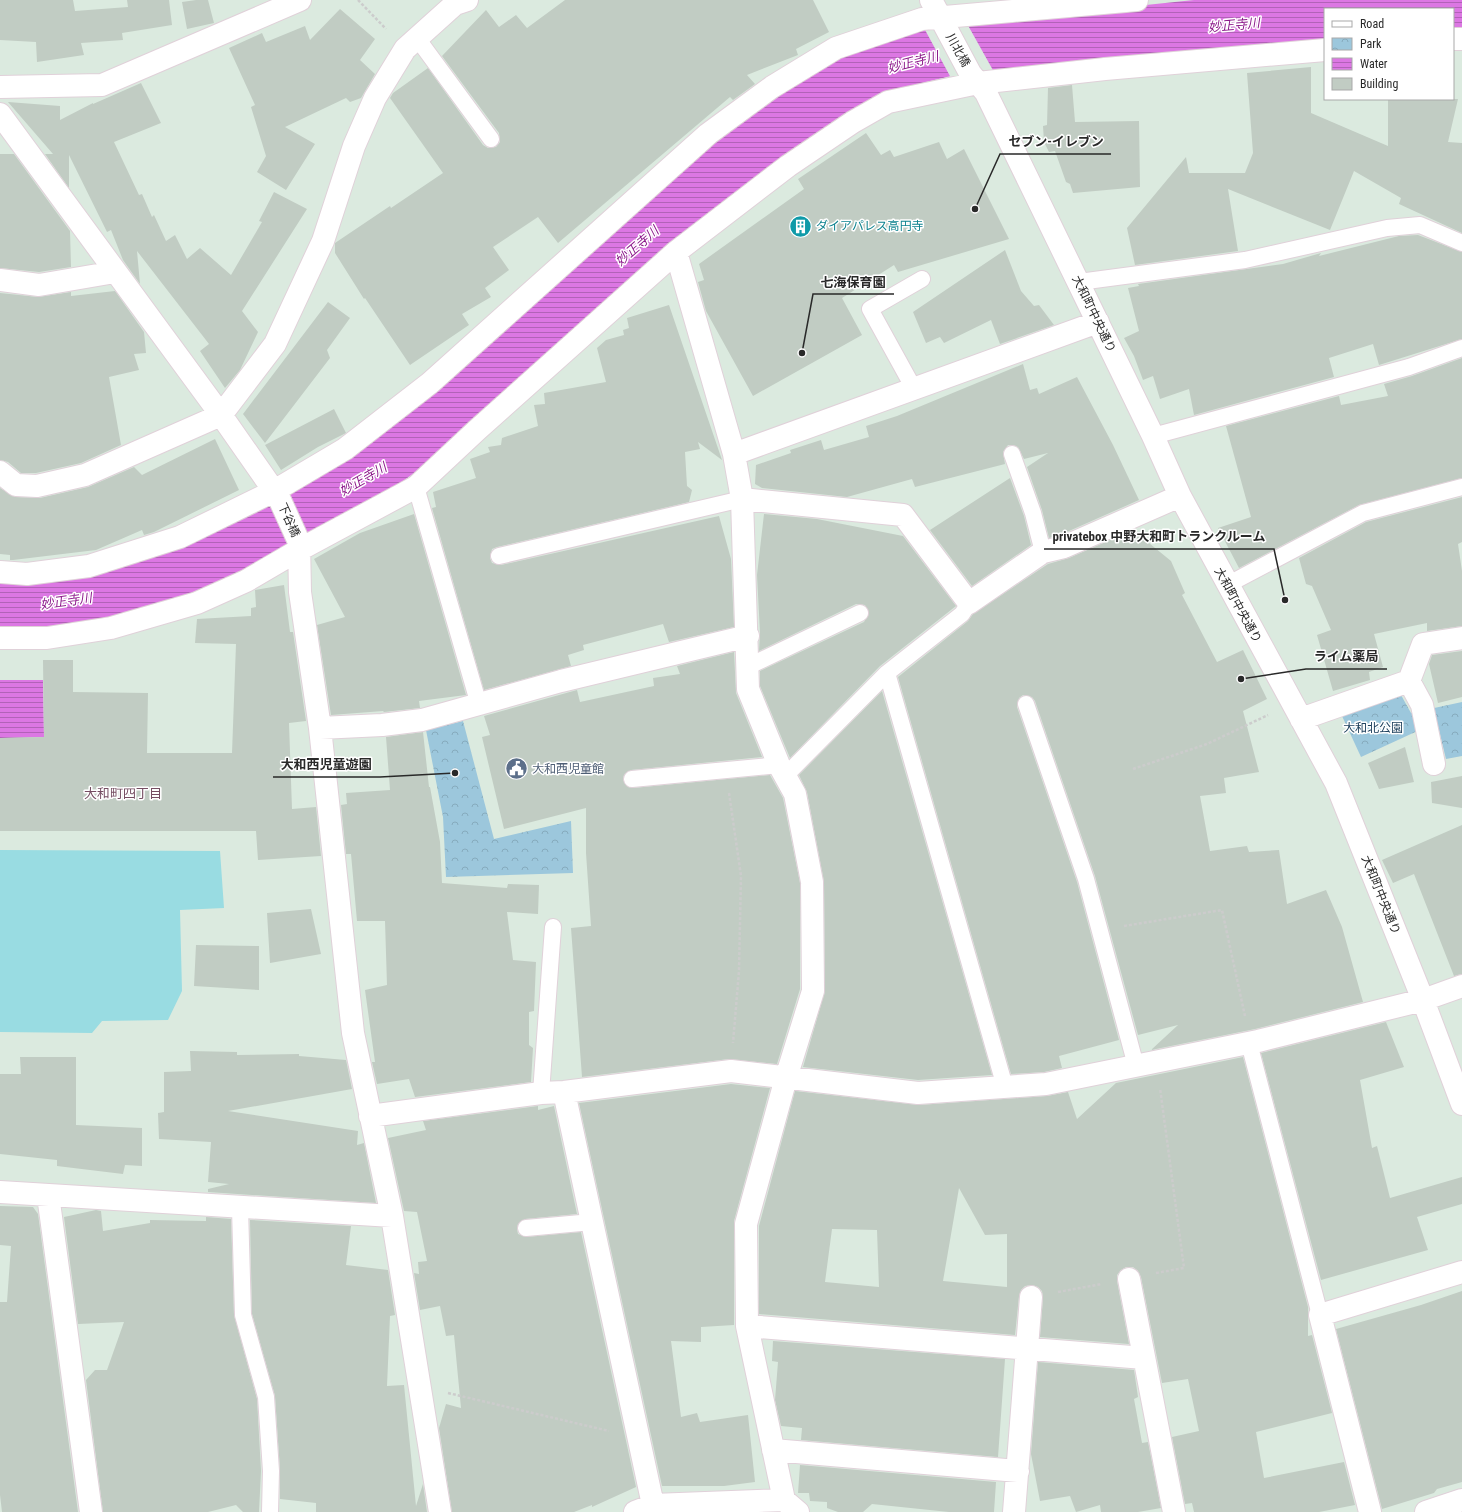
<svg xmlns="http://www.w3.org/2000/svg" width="1462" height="1512" font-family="'Roboto Condensed','Noto Sans JP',sans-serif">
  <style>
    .park { fill: url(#park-crowns) }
    .pitch { fill: #99dce2 }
    .water { fill: url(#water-rules) }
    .pier { fill: #dbeadf }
    .building { fill: #c1ccc3; fill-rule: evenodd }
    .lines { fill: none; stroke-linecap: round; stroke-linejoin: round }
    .service-casing { stroke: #e0d1d9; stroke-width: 18 }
    .minor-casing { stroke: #e0d1d9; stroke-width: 24 }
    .path { stroke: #ccc; stroke-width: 2.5; stroke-dasharray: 3 2; stroke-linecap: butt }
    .service { stroke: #fff; stroke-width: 16 }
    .minor { stroke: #fff; stroke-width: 22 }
    .labels { text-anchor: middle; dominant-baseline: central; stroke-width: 3; stroke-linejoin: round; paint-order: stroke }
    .street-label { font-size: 12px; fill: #292929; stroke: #fff }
    .culture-label { font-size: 12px; fill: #0d838f; stroke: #fff; text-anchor: start }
    .park-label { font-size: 12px; fill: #20425e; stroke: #fff }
    .service-label { font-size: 12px; fill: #4e5e75; stroke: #fff; text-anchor: start }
    .water-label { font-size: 13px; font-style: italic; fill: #8c198b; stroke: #fff }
    .neighbourhood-label { font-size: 13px; fill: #754d62; stroke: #fff }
    .leader { fill: none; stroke: #292929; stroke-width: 1.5 }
    .callout-dot { fill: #292929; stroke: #fff; stroke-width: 1.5 }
    .callout-label { font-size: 13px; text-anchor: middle; font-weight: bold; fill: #292929; stroke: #fff; stroke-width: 3; stroke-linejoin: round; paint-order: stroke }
  </style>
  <defs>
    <pattern id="park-crowns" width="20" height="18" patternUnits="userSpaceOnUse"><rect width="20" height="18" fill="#9cc7dc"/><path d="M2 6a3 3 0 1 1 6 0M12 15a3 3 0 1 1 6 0" fill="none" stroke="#86abbd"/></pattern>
    <pattern id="water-rules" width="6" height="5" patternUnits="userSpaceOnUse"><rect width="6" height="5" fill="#dc77e3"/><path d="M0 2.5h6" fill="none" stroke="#b262b8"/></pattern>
  </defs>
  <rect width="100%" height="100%" fill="#dbeadf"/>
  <!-- park -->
  <path class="park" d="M 1401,695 L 1411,713 L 1462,702 L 1462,756 L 1446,759 L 1437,722 L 1361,757 L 1342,716 Z
    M 463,721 L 494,839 L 571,821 L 573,873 L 446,877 L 443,817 L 426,730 Z"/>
  <!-- pitch -->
  <path class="pitch" d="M 0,850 L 220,851 L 224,908 L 180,910 L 182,991 L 168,1020 L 102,1021 L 92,1033 L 0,1032 Z"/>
  <!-- water -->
  <path class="water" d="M 1194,0 L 1462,0 L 1462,35 L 1453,35 L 1453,9 L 1325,9 L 1325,44 L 951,76 L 922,83 L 881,97 L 428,463 L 396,486 L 221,584 L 128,615 L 43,630 L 0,630 L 0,581 L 267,505 L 716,140 L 777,95 L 844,55 L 910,33 L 945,26 Z
    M 0,680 L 43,680 L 44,737 L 0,738 Z"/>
  <!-- pier -->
  <path class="pier" d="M 965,20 L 994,72 L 971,75 L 937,26 Z
    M 935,26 L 962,76 L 951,78 L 924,28 Z"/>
  <!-- building -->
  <path class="building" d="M 0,0 L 73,0 L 75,11 L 128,7 L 127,0 L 169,0 L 172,25 L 122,33 L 123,40 L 81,43 L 84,55 L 37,62 L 36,42 L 0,40 Z
    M 196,0 L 208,0 L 214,23 L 187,29 L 182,2 Z
    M 565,0 L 813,0 L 829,32 L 796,49 L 798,55 L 747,75 L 755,84 L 733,100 L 730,97 L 558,243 L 538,217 L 493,247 L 509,270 L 485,288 L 491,297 L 462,314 L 469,325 L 410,365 L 365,298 L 364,299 L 335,253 L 335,243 L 390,206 L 391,208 L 443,173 L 390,98 L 393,93 L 428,68 L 483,145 L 488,148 L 496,147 L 500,142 L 499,133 L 442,56 L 486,10 L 499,27 L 516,15 L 527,28 Z
    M 340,9 L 375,39 L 360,60 L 375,74 L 361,98 L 350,102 L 346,98 L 285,127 L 315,144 L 286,190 L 257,172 L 266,156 L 251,107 L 255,105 L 229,48 L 262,33 L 266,42 L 305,26 L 310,40 Z
    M 1311,67 L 1311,113 L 1388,146 L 1388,99 L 1458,99 L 1448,142 L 1462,143 L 1462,233 L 1399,204 L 1401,198 L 1354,171 L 1330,230 L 1228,189 L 1238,251 L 1135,265 L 1127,228 L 1186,157 L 1189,173 L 1245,173 L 1253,153 L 1247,73 Z
    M 141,83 L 161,123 L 114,142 L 139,195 L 142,194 L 152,217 L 154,215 L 166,241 L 175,235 L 187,259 L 200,248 L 231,275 L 262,222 L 259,221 L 274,192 L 307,209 L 242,311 L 258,332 L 240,370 L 225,388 L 200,351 L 209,344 L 137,251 L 140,284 L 123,260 L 111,230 L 107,232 L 69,155 L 69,188 L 45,154 L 53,154 L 8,102 L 60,106 L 60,120 L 93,103 L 93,104 Z
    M 1072,85 L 1075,122 L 1139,121 L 1140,187 L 1073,193 L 1070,184 L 1066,182 L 1055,151 L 1049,152 L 1044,142 L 1043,126 L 1047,125 L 1048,88 Z
    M 866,133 L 881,155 L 890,150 L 894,157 L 939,142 L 947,159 L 964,149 L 1009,239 L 898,272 L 894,265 L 842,298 L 862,335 L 753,396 L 706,311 L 698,282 L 704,280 L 699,264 L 804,189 L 798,179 Z
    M 0,154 L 14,154 L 70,231 L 71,267 L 39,272 L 0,268 Z
    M 1418,235 L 1462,252 L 1462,339 L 1379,365 L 1373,344 L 1329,358 L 1334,377 L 1194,415 L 1189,389 L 1160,399 L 1153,376 L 1143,380 L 1134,356 L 1124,338 L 1139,331 L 1128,288 L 1139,286 L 1138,284 L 1283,264 L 1321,253 L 1319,256 L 1399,236 Z
    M 1005,250 L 1021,291 L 1034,306 L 1039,305 L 1054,325 L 1000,344 L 991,320 L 944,343 L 940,337 L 926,343 L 913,312 Z
    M 115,291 L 144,332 L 146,353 L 134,354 L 139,370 L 109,377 L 121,445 L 81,463 L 36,473 L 21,473 L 8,462 L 0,460 L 0,293 L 38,297 L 71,292 L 71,296 Z
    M 328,302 L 350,318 L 327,350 L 330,358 L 265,443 L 243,414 Z
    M 669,305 L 722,460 L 698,442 L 700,449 L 685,452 L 687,486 L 692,490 L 689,502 L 497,547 L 492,549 L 490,558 L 492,563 L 501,565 L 719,516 L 731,559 L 734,627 L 669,642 L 663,624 L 583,645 L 584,650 L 568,655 L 571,666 L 484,690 L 432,508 L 436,507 L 433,492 L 476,478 L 470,459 L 490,452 L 488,447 L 501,445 L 502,438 L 538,426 L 534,405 L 545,404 L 544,393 L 606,382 L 597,348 L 606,340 L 624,335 L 623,330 L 629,328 L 627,318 Z
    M 1462,358 L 1462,478 L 1359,505 L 1239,568 L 1218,528 L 1251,517 L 1226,426 L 1339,396 L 1341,405 L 1388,396 L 1384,384 L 1412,376 Z
    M 1023,364 L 1030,390 L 1037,388 L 1039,394 L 1077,377 L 1113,445 L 1139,500 L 1060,535 L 1049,538 L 1042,510 L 1027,467 L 1048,453 L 1024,459 L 1018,447 L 1013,445 L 1008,445 L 1003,452 L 1005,464 L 915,487 L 912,479 L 847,497 L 762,488 L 755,484 L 756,465 L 791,453 L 790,450 L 821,440 L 824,450 L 869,437 L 866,426 L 897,416 Z
    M 334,409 L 346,433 L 318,447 L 281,470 L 265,445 Z
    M 215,439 L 239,490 L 154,532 L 144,535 L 142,530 L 96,550 L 13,560 L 10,560 L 10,555 L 0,554 L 0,488 L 15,497 L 40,498 L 88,487 L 134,467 L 142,475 Z
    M 1010,478 L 1024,516 L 1031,545 L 972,586 L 930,530 Z
    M 1462,497 L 1462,542 L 1458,544 L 1462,571 L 1462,626 L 1427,631 L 1427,623 L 1374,634 L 1383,667 L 1369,672 L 1370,680 L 1333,691 L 1317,635 L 1331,630 L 1312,586 L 1306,584 L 1299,558 L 1366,522 Z
    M 414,514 L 466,695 L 419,701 L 420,708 L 384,712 L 383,711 L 331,715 L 317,625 L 345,617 L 314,559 L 360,533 Z
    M 764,514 L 817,519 L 903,536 L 956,606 L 880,666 L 790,758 L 760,686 L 760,671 L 864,622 L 869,613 L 865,605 L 856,604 L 759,651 L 760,633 L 757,575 Z
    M 1133,530 L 1171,561 L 1185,593 L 1182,595 L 1217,662 L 1243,650 L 1267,699 L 1243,711 L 1259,772 L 1224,778 L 1226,793 L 1200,796 L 1210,851 L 1247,846 L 1249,852 L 1279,850 L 1287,904 L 1326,890 L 1342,927 L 1363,1002 L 1255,1029 L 1151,1050 L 1178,1025 L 1138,1035 L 1095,876 L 1035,701 L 1032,697 L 1023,695 L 1019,698 L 1017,707 L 1077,882 L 1119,1040 L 1059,1056 L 1062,1068 L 1044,1072 L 1011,1074 L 898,677 L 968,621 L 973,614 L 1048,564 L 1069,558 Z
    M 284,585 L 290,632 L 293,632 L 306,721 L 289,723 L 292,809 L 316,807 L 321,856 L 258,860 L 256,831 L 0,831 L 0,738 L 44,737 L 43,660 L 73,660 L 73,692 L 148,693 L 147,753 L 232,753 L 236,644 L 195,643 L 197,619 L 251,616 L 251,608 L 256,607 L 255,590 Z
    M 1462,651 L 1462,697 L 1438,703 L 1429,664 L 1432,655 Z
    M 734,652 L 736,693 L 762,757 L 631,770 L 624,775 L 623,780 L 628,787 L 633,788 L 770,775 L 783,798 L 800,883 L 800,989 L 777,1064 L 729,1059 L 582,1077 L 571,928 L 591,926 L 586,853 L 586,808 L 504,829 L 482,737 L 490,735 L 484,716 L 577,690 L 580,702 L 654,686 L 653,678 L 680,674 L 677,666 Z
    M 882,691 L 992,1075 L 918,1080 L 803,1067 L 825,991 L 824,882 L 807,792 L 799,775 Z
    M 423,732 L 429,787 L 430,787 L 440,842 L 442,883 L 507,888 L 508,884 L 539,885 L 538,914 L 507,912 L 513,960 L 536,962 L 534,1011 L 529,1012 L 529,1045 L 533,1048 L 531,1082 L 415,1097 L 409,1079 L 377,1084 L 372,1062 L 375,1062 L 365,990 L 387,985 L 385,921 L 357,921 L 351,854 L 346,854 L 341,805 L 347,804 L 346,793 L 390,790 L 386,737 Z
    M 1405,747 L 1414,782 L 1379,789 L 1368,763 Z
    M 1462,776 L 1462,808 L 1432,803 L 1431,782 Z
    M 1462,825 L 1462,974 L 1454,976 L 1414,874 L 1393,883 L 1382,860 Z
    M 311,909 L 321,954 L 270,963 L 267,913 Z
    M 196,945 L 259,946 L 259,990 L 194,986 Z
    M 1386,1022 L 1404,1067 L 1360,1080 L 1372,1148 L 1377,1146 L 1390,1198 L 1462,1177 L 1462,1204 L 1417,1217 L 1428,1250 L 1321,1280 L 1261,1053 Z
    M 190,1051 L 237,1052 L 237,1055 L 299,1054 L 299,1056 L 346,1060 L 352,1089 L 228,1111 L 358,1131 L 357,1145 L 364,1143 L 376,1203 L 208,1192 L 208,1189 L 229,1184 L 208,1182 L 211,1142 L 159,1139 L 158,1113 L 164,1112 L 164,1072 L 191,1071 Z
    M 20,1057 L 76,1057 L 76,1125 L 142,1128 L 142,1166 L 125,1165 L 123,1174 L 57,1166 L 57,1160 L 0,1154 L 0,1074 L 21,1074 Z
    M 1243,1057 L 1308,1307 L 1308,1336 L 1312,1335 L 1332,1413 L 1256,1432 L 1264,1478 L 1344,1462 L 1355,1505 L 1319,1512 L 1194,1512 L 1192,1503 L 1185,1504 L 1172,1437 L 1199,1431 L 1188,1379 L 1162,1383 L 1141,1277 L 1138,1271 L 1133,1267 L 1126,1267 L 1121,1270 L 1117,1275 L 1117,1281 L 1129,1344 L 1040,1337 L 1043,1298 L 1042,1291 L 1038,1287 L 1032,1285 L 1025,1286 L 1021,1290 L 1019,1296 L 1015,1335 L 759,1314 L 759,1226 L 795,1091 L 919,1105 L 1047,1096 L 1068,1092 L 1077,1119 L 1116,1083 ZM 959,1188 L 985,1235 L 1007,1234 L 1007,1287 L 943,1281 ZM 832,1229 L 877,1230 L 879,1287 L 825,1282 Z
    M 731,1084 L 770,1088 L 734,1221 L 734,1325 L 701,1327 L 701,1342 L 671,1341 L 681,1417 L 697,1413 L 700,1422 L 748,1415 L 755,1482 L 724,1486 L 662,1486 L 579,1103 Z
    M 538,1106 L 538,1110 L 554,1106 L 577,1214 L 525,1219 L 518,1224 L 517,1229 L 518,1234 L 526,1237 L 581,1232 L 636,1487 L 592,1507 L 592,1505 L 574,1512 L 452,1512 L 439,1428 L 446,1404 L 461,1408 L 454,1335 L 446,1336 L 440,1306 L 420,1310 L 414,1273 L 419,1274 L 418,1262 L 427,1261 L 417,1212 L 404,1211 L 388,1138 L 426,1130 L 423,1121 Z
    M 0,1206 L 33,1207 L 38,1214 L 78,1512 L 2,1512 L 0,1495 L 0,1302 L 7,1302 L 11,1246 L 0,1245 Z
    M 96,1210 L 101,1211 L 103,1231 L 150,1223 L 150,1220 L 206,1221 L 206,1217 L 231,1219 L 234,1315 L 257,1399 L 261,1471 L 259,1512 L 243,1512 L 236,1505 L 208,1512 L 103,1512 L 86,1380 L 95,1370 L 107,1370 L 124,1322 L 78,1324 L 64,1217 Z
    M 250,1220 L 351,1226 L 346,1265 L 388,1270 L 395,1315 L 390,1316 L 387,1386 L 404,1385 L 416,1506 L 423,1484 L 427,1512 L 316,1512 L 316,1503 L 280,1499 L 280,1470 L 275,1396 L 252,1314 Z
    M 1462,1291 L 1462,1482 L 1437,1489 L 1434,1493 L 1382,1509 L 1336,1329 L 1421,1305 Z
    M 773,1341 L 1005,1359 L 998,1457 L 801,1440 L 802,1428 L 781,1426 L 775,1400 L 778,1362 L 772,1361 Z
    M 1038,1362 L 1134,1370 L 1138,1397 L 1134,1399 L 1142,1443 L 1148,1442 L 1161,1508 L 1138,1512 L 1101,1512 L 1100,1505 L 1076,1512 L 1070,1496 L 1040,1501 L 1031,1454 Z
    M 800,1465 L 996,1482 L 994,1512 L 949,1512 L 872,1504 L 863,1512 L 838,1512 L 827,1508 L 827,1502 L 810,1501 L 809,1493 L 798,1493 Z"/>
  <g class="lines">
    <defs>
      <path id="service" d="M 417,38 L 491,139
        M 1079,282 L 1245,260 L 1387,228 L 1420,225 L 1462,243
        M 913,387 L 870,309 L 922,279
        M 1153,436 L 1409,367 L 1462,348
        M 1012,454 L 1033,513 L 1043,552
        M 416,487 L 479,705
        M 499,556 L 742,499
        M 1227,585 L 1363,513 L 1462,487
        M 747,667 L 860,613
        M 887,673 L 1005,1087
        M 1026,704 L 1086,879 L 1136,1066
        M 785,776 L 887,673 L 962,614 L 969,603
        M 632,779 L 779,765
        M 1249,1043 L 1320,1315
        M 541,1093 L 553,927
        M 240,1208 L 243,1315 L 266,1397 L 271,1471 L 270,1512
        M 526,1228 L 592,1222"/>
      <path id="minor" d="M 931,0 L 970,73 L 986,93 L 1153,436 L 1180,496 L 1336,783 L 1423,1000 L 1462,1104
        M 1453,39 L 1462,39
        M 0,87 L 102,85 L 300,0
        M 0,114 L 221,415 L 279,498 L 299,542 L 300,592 L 320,728 L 353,1033 L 392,1216 L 440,1512
        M 676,252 L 734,454 L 742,499 L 748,689 L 779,765 L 795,794 L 812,882 L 813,991 L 786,1078 L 746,1224 L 747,1326 L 784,1500
        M 0,280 L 39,285 L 115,272
        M 734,454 L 1098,322
        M 0,472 L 16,485 L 37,486 L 85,475 L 221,415 L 275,344 L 323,241 L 354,146 L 375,98 L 405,49 L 455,4 L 467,0
        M 742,499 L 903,515 L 969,603 L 1043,552 L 1064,547 L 1180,496
        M 0,572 L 27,574 L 89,566 L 180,537 L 274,491 L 345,449 L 430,383 L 708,134 L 772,87 L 836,48 L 922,19 L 1137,0
        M 0,638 L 47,638 L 111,628 L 197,603 L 246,581 L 299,550 L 416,487 L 477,430 L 676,252 L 788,166 L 853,122 L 888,102 L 978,83 L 1105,69 L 1325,50
        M 1409,681 L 1422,705 L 1434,764
        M 1301,719 L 1409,681 L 1423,644 L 1462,638
        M 320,728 L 382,725 L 422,720 L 561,681 L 748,636
        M 564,1092 L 653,1505
        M 370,1116 L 541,1093 L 564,1092 L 731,1071 L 918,1093 L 1046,1084 L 1258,1041 L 1423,1000 L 1462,986
        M 0,1192 L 392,1216
        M 48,1195 L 91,1512
        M 1129,1279 L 1174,1512
        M 747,1326 L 1144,1358
        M 773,1450 L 1018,1471
        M 635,1512 L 653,1505 L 784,1500 L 798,1512
        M 1014,1512 L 1031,1297
        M 1370,1512 L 1320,1315 L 1462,1272
        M 1426,1512 L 1462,1500"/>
    </defs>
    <!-- service casing -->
    <use href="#service" class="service-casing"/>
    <!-- minor casing -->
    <use href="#minor" class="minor-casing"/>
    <!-- path -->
    <path class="path" d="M 358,0 L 386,29
      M 1133,769 L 1207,744 L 1268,715
      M 729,793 L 741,876 L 739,971 L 733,1043
      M 1124,926 L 1222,910 L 1245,1016
      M 1156,1273 L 1184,1268 L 1160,1088
      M 1058,1292 L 1102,1284
      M 448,1393 L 609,1431"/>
    <!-- service -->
    <use href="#service" class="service"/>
    <!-- minor -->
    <use href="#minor" class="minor"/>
  </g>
  <!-- icons -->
  <defs>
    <symbol id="building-disc" viewBox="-11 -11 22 22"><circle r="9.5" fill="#0f9aa8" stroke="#fff"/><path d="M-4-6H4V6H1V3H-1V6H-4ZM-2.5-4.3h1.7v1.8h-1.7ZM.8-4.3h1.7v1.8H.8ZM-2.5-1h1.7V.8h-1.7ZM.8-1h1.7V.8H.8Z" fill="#fff"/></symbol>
    <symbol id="civic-disc" viewBox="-11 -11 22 22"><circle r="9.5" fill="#5c6f8a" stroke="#fff"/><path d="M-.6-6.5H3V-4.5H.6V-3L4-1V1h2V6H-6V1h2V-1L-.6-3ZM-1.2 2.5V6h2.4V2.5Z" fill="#fff"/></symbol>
  </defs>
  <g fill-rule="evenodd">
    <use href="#building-disc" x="788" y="214" width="25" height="25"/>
    <use href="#civic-disc" x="504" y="756" width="25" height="25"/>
  </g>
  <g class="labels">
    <!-- street labels -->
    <g class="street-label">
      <text transform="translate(958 50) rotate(61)">川北橋</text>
      <text transform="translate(1094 314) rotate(64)">大和町中央通り</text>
      <text transform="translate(289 520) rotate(66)">下谷橋</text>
      <text transform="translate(1238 605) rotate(61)">大和町中央通り</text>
      <text transform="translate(1381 895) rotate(68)">大和町中央通り</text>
    </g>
    <!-- culture labels -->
    <g class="culture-label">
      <text x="816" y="226">ダイアパレス高円寺</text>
    </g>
    <!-- park labels -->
    <g class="park-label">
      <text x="1373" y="728">大和北公園</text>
    </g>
    <!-- service labels -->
    <g class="service-label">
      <text x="532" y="769">大和西児童館</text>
    </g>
    <!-- water labels -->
    <g class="water-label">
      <text transform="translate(1234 25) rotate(-5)">妙正寺川</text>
      <text transform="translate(913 62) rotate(-14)">妙正寺川</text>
      <text transform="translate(637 246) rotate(-41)">妙正寺川</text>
      <text transform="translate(363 479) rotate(-30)">妙正寺川</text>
      <text transform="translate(66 601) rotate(-8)">妙正寺川</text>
    </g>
    <!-- neighbourhood labels -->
    <g class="neighbourhood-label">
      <text x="123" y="793">大和町四丁目</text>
    </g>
  </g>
  <!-- callouts -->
  <path class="leader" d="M975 209L1000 154H1111M802 353L813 294H894M1285 600L1274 549H1044M1241 679L1306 669H1387M455 773L380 777H273"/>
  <g class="callout-dot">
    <circle cx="975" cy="209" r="4"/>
    <circle cx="802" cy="353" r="4"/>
    <circle cx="1285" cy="600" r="4"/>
    <circle cx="1241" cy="679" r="4"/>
    <circle cx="455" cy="773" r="4"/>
  </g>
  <g class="callout-label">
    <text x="1056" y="146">セブン-イレブン</text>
    <text x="853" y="287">七海保育園</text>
    <text x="1159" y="541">privatebox 中野大和町トランクルーム</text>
    <text x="1346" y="661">ライム薬局</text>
    <text x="326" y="769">大和西児童遊園</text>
  </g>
  <!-- legend -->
  <rect x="1324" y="8" width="130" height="92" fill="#ffffff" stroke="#a9a9a9"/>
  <rect x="1332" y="21" width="20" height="6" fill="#ffffff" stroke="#a9a9a9"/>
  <text x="1360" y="28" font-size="12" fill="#292929">Road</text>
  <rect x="1332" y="38" width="20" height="12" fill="url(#park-crowns)" stroke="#a9a9a9"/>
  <text x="1360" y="48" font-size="12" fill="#292929">Park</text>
  <rect x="1332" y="58" width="20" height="12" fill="url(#water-rules)" stroke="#a9a9a9"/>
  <text x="1360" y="68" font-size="12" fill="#292929">Water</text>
  <rect x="1332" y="78" width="20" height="12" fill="#c1ccc3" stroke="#a9a9a9"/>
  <text x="1360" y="88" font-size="12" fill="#292929">Building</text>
</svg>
